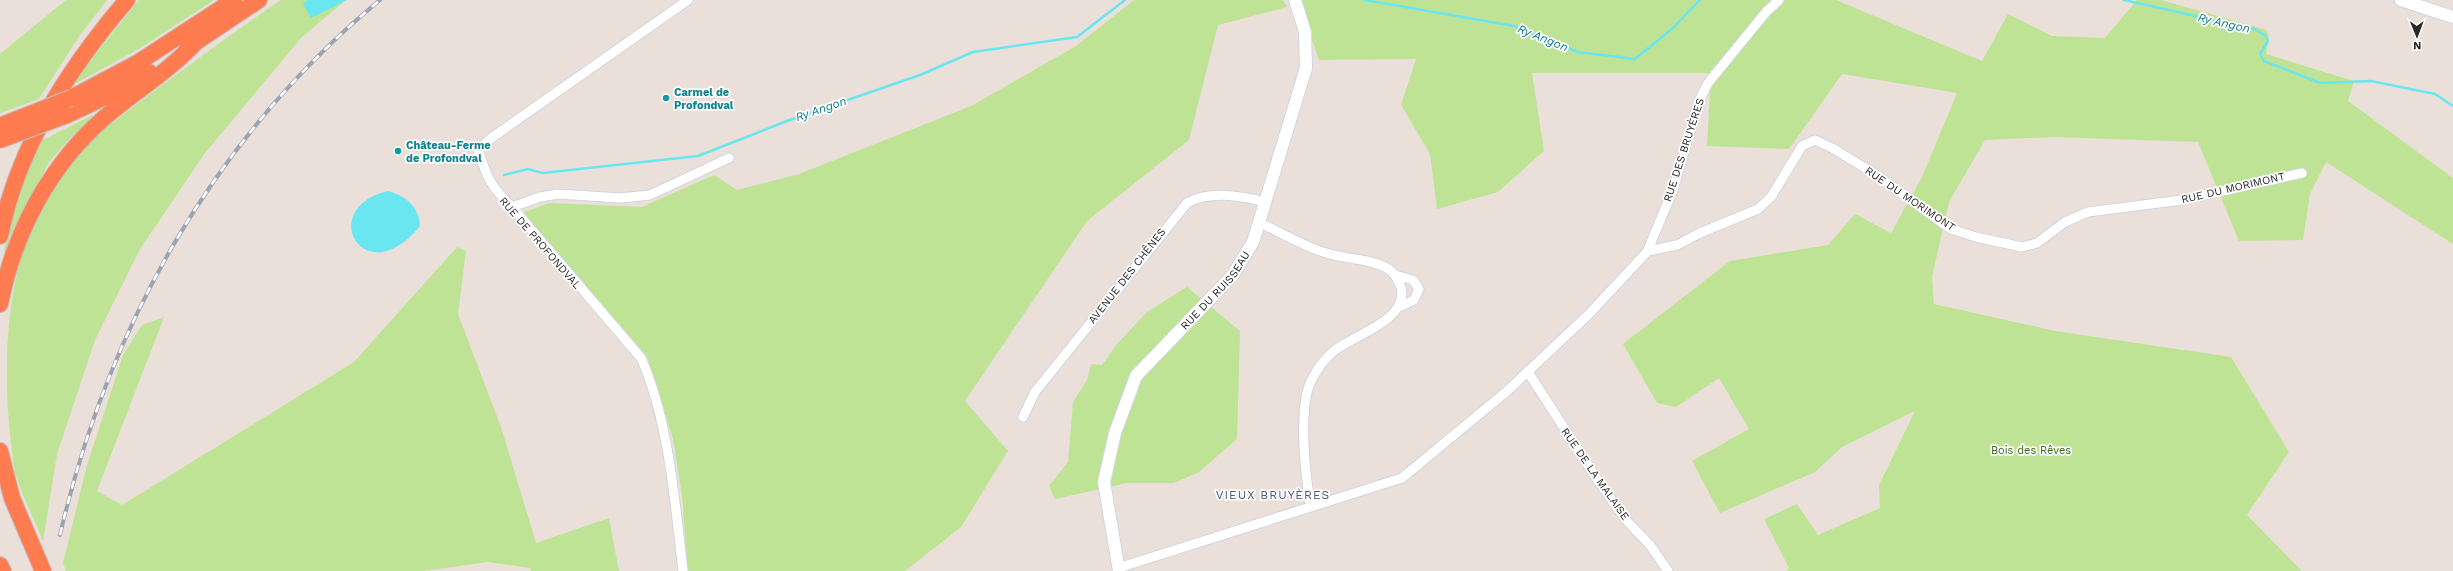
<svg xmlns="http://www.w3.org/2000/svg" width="2453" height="571" font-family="'Work Sans',sans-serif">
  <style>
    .green { fill: #bee394 }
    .water { fill: #6ae6f0 }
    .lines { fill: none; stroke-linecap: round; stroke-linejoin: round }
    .stream { stroke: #6ae6f0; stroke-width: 2.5 }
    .street-casing { stroke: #cfd6e2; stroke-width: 11 }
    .secondary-casing { stroke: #cfd6e2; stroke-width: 14 }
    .highway-casing { stroke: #c3c3c3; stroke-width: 18 }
    .street { stroke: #fff; stroke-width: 9 }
    .secondary { stroke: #fff; stroke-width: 12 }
    .highway { stroke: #ff7b50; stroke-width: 16 }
    .rail-casing { stroke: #9ca4b3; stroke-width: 4 }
    .rail { stroke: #fff; stroke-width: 2.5; stroke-dasharray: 8; stroke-linecap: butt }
    .highway-bridge-casing { stroke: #c3c3c3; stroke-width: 18; stroke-linecap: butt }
    .highway-bridge { stroke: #ff7b50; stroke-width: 16 }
    .culture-dot { fill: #0f9aa8; stroke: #fff; stroke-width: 1.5 }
    .labels { text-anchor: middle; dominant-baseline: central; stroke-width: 3.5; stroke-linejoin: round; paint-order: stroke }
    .culture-label { font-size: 11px; font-weight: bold; fill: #0d838f; stroke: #fff; text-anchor: start }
    .street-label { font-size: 11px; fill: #282828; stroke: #fff }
    .park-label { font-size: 11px; fill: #376518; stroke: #fff }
    .water-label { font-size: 12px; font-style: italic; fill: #0b7e92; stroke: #fff }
    .neighbourhood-label { font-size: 12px; letter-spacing: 1px; fill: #485a79; stroke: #fff }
  </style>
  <rect width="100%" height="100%" fill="#ebe0d9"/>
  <!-- green -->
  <path class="green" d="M 66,0 L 107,0 L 78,38 L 39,99 L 0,113 L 0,54 Z
    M 139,0 L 214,0 L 137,50 L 69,87 Z
    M 281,0 L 346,0 L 301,38 L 205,153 L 140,249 L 95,340 L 57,454 L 43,541 C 34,518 22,496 15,473 C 0,379 1,257 58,176 C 82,143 118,119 150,94 C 194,62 236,30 281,0 Z
    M 1134,0 L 1283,0 L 1287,7 L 1218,25 L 1189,140 L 1087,221 L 965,401 L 1008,451 L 961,527 L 905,571 L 688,571 L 682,496 L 673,439 L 647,356 L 522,213 L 549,203 L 642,207 L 714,175 L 737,190 L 799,174 L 971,106 L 1076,46 Z
    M 1298,0 L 1836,0 L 1982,61 L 2008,14 L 2052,36 L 2105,38 L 2137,0 L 2161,0 L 2267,30 L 2269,39 L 2266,54 L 2354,81 L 2348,101 L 2453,178 L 2453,244 L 2326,162 L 2310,194 L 2303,240 L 2239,241 L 2198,142 L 2054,137 L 1985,140 L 1949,202 L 1932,277 L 1934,304 L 2055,331 L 2231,357 L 2289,452 L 2247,515 L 2302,571 L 1787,571 L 1789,568 L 1764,519 L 1797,504 L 1818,535 L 1880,508 L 1879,485 L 1915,411 L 1842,447 L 1815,472 L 1720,513 L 1692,461 L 1749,429 L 1719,378 L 1676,407 L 1657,403 L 1623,344 L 1730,261 L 1828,245 L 1855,214 L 1891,233 L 1922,177 L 1957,93 L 1842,74 L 1789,149 L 1707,146 L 1711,73 L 1532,73 L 1544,151 L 1498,192 L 1437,209 L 1430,154 L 1401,105 L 1416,59 L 1319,60 Z
    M 108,107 L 71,137 L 49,162 L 20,217 L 0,273 L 8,232 L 21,189 L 39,142 Z
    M 457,247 L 466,251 L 458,314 L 501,427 L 536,543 L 609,518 L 619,571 L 531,571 L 530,568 L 488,562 L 424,571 L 66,571 L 63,563 L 87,465 L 123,355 L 142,325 L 164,317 L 97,491 L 122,505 L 354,362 Z
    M 1187,287 L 1240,331 L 1237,439 L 1199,472 L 1174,483 L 1127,483 L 1055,499 L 1049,486 L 1068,462 L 1073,402 L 1087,380 L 1091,364 L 1102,365 L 1116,345 L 1147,312 Z"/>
  <!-- water -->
  <path class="water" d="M 308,0 L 347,0 L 311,18 L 303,3 Z
    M 388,191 C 405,195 420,208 420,226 C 364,295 315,208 388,191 Z"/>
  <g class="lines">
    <!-- stream -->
    <path class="stream" d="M 1365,0 L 1514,26 L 1578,52 L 1635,59 L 1673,28 L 1700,0
      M 2124,0 L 2254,29 L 2265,35 L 2268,41 L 2260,54 L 2264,61 L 2320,83 L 2371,81 L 2435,94 L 2453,106
      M 504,175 L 528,169 L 543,173 L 698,156 L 787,121 L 920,75 L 973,52 L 1077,37 L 1125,0"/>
    <defs>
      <path id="street" d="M 512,207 L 540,197 L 558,194 L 620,198 L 650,195 L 729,158
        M 1260,223 C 1282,233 1303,246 1326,253 C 1344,259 1375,259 1390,270 C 1396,275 1399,281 1401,288 C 1409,319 1355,335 1335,350 C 1325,358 1317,369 1311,381 C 1298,408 1305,476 1311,507
        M 1648,251 L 1677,245 L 1700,233 L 1758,209 L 1771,197 L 1802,146 L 1815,140 L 1834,149 L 1878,176 L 1951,229 L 1976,237 L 2022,247 L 2037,243 L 2065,222 L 2088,212 L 2182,200 L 2302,173
        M 1395,275 L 1413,280 L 1419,289 L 1414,300 L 1399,307
        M 1528,372 L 1597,479 L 1626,520 L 1650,545 L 1668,571
        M 1023,417 L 1035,392 L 1187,203 C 1210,190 1241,196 1266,202
        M 1118,568 L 1402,478 L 1506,392 L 1589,314 L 1647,252 L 1673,190 L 1698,103 L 1708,83 L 1766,12 L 1779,0
        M 683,571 C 675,503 669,421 641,358 L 512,207 C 491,187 487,178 478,150 L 490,139 L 688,0"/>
      <g id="secondary">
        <path d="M 2401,0 L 2453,17"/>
        <path id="s1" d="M 1119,571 L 1104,482 L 1115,433 L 1136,376 L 1232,276 L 1253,242 L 1306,68 L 1305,32 L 1295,0"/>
      </g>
      <path id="highway" d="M 187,48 L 259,0
        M 71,98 L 139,62 L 234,0
        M 67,115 L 105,97 L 149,72
        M 0,236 C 18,146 69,68 127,0
        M 0,304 C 14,233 49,166 104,118 C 134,92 168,72 195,43
        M 0,451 L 12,498 L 43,571
        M 0,565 L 3,571"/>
    </defs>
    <!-- street casing -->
    <use href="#street" class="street-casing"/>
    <!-- secondary casing -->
    <use href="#secondary" class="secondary-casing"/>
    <!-- highway casing -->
    <use href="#highway" class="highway-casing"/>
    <!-- street -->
    <use href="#street" class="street"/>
    <!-- secondary -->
    <use href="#secondary" class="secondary"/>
    <!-- highway -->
    <use href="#highway" class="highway"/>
    <defs>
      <path id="rail" d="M 60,535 C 108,327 214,137 380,0"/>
    </defs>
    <!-- rail casing -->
    <use href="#rail" class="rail-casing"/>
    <!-- rail -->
    <use href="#rail" class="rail"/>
    <defs>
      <path id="highway-bridge" d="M 2,125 L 71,98
        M 0,140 L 67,115"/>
    </defs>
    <!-- highway-bridge casing -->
    <use href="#highway-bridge" class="highway-bridge-casing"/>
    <!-- highway-bridge -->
    <use href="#highway-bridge" class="highway-bridge"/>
  </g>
  <!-- markers -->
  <g class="culture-dot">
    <circle cx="666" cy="98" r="4"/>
    <circle cx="398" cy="151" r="4"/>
  </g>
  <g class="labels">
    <!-- culture labels -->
    <g class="culture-label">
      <text x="674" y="92">Carmel de<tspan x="674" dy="13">Profondval</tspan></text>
      <text x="406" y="145">Château-Ferme<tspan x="406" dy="13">de Profondval</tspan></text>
    </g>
    <!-- street labels -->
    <g class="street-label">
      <text transform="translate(1684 150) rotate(-72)">RUE DES BRUYÈRES</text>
      <text transform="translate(2233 188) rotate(-13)">RUE DU MORIMONT</text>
      <text transform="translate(1910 199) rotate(34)">RUE DU MORIMONT</text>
      <text transform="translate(540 243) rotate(49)">RUE DE PROFONDVAL</text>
      <text transform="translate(1127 276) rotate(-52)">AVENUE DES CHÊNES</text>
      <text stroke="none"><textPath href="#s1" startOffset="318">RUE DU RUISSEAU</textPath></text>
      <text transform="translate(1595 474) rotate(55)">RUE DE LA MALAISE</text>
    </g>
    <!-- park labels -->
    <g class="park-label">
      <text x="2031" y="450">Bois des Rêves</text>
    </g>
    <!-- water labels -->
    <g class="water-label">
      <text transform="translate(2224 23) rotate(13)">Ry Angon</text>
      <text transform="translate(1543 38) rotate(22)">Ry Angon</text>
      <text transform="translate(821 109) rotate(-19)">Ry Angon</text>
    </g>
    <!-- neighbourhood labels -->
    <g class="neighbourhood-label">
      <text x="1273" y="495">VIEUX BRUYÈRES</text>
    </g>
  </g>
  <!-- north arrow -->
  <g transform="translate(2417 36) rotate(179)" stroke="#ffffff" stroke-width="3" paint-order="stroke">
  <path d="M0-3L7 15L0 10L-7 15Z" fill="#282828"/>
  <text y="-6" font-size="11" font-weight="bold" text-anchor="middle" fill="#282828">N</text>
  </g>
</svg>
